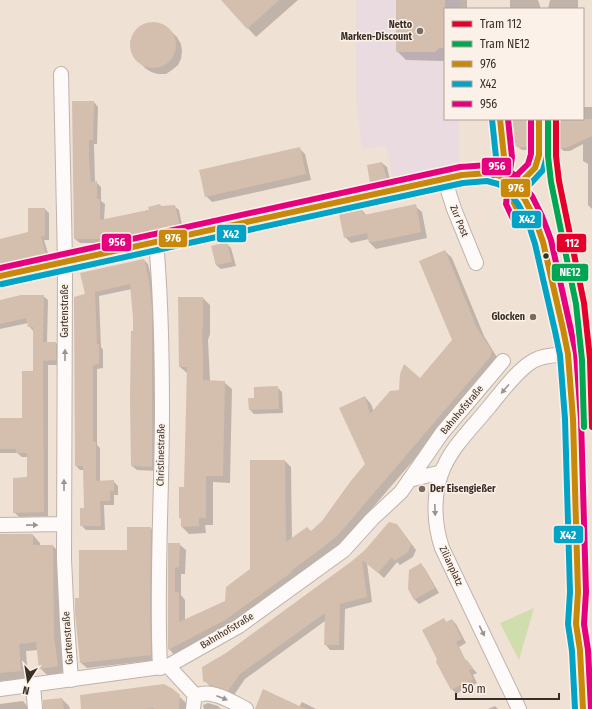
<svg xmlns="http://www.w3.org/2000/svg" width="592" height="709" font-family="'Fira Sans Condensed',sans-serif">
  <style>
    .commercial { fill: #eadbe1 }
    .green { fill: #d0dead }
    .shadow { fill: #0003 }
    .building { fill: #d4beae }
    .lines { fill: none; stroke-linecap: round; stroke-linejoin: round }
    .minor-casing { stroke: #beb3aa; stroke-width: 16 }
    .major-casing { stroke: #beb3aa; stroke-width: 18 }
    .minor { stroke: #fdfaf9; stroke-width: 14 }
    .major { stroke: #fdfaf9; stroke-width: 17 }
    .bus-1-casing { stroke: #fcf1e8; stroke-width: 9 }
    .bus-2-casing { stroke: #fcf1e8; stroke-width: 9 }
    .bus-3-casing { stroke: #fcf1e8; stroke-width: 9 }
    .bus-1 { stroke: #c8880a; stroke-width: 6 }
    .bus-2 { stroke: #03a3c6; stroke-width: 6 }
    .bus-3 { stroke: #e5007d; stroke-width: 6 }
    .tram-1-casing { stroke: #fcf1e8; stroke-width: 9 }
    .tram-2-casing { stroke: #fcf1e8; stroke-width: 9 }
    .tram-1 { stroke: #e4002b; stroke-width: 6 }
    .tram-2 { stroke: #00a651; stroke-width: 6 }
    .oneway { fill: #9b9490 }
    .poi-dot { fill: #796d63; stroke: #fcf1e8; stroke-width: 1.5 }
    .bus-dot { fill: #392f26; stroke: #fcf1e8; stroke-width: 1.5 }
    .labels { text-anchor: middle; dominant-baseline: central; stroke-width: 3; stroke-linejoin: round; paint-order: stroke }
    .poi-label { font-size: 10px; font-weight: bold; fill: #392f26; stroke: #fcf1e8; text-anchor: end }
    .street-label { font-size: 10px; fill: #392f26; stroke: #fcf1e8 }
    .line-badge { stroke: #fcf1e8; stroke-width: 1.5 }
    .badge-label { font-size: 11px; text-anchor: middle; font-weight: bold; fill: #fff }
  </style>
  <rect width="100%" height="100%" fill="#f0e1d5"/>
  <!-- commercial -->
  <path class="commercial" d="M 356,0 L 460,0 L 460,9 L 445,9 L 445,119 L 459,119 L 459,167 L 393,178 L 386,146 L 362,149 L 356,98 Z"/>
  <!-- green -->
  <path class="green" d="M 534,608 L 519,660 L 500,623 Z"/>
  <!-- shadow -->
  <path class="shadow" d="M 222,0 L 298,0 L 256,37 Z
    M 397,0 L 467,0 L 467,9 L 445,9 L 444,61 L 406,60 L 397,51 Z
    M 510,0 L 538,0 L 541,9 L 510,9 Z
    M 550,0 L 578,0 L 578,9 L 548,9 Z
    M 149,23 L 156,23 L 164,25 L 177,37 L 181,44 L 182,51 L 181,59 L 178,65 L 172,70 L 166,74 L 158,74 L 151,72 L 145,68 L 133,55 L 131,49 L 131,42 L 133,35 L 137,29 L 143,25 Z
    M 94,102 L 98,107 L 97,144 L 94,144 L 95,182 L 96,182 L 101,187 L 101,201 L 105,204 L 104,220 L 162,207 L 174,206 L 179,210 L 183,230 L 113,243 L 80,243 L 75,239 Z
    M 583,107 L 592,107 L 592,209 L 588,205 L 588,164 L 583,161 L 583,144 L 570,151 L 564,151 L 556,145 L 543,129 L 532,148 L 528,150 L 522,150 L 514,144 L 510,119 L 583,119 Z
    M 299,148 L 305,154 L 311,180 L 212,202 L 206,196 Z
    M 382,163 L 387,167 L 391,184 L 376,187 L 371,183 Z
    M 415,206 L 422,212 L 427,238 L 376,249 L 370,243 L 369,239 L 351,243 L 345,237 L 362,210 L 367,216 Z
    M 45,209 L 49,213 L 49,240 L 44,240 L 50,260 L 0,272 L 0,240 L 29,233 Z
    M 227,244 L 231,248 L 236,266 L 221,269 L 216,265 L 212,247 Z
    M 445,251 L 452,258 L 484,336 L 498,359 L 497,363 L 344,541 L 329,554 L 232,626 L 175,656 L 169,649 L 169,544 L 179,544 L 186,550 L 185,574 L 181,574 L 181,595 L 185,600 L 185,621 L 226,601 L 251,570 L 285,461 L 291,467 L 292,539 L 311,532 L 322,522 L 366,464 L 365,397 L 371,404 L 374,412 L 400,391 L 420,379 L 453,341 Z
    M 144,260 L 148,264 L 153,285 L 156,314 L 156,471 L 137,470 L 132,466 L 134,332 L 132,289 L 99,296 L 101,347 L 103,350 L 103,368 L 97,369 L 97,445 L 100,448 L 100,482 L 113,481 L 118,486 L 118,495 L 114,495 L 114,505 L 104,505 L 105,530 L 86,530 L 81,525 L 85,509 L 84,470 L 80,470 L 76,466 L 86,295 Z
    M 43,296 L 48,300 L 47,343 L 56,343 L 60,347 L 60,365 L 48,365 L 48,516 L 19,517 L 14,512 L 28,478 L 28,457 L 22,457 L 17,453 L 0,453 L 0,419 L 23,419 L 34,372 L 34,332 L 29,326 L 28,323 L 0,329 L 0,301 Z
    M 203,298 L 210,305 L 210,334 L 208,340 L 210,381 L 224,382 L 232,389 L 230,483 L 213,482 L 213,525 L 205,525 L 206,533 L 189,534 L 182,527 L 182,521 L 180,518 L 185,488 L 188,374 L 180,367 Z
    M 277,387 L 282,392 L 283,413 L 254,414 L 250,410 L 255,399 Z
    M 397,525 L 402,531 L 416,550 L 413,557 L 400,565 L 397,562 L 384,578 L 367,563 L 372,602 L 345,609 L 344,650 L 330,650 L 325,644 L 325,621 L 245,679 L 234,695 L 219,691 L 210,686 L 204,680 L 227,654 L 352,562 Z
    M 151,528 L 156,534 L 156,660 L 87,668 L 81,663 L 80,599 Z
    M 0,535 L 33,535 L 40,543 L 40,546 L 53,546 L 60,553 L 61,644 L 65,674 L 48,676 L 40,668 L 38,650 L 26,651 L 28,678 L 0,681 Z
    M 421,564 L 425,569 L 439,593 L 419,604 L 415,600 L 409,589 Z
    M 444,620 L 447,623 L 452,620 L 456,624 L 466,643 L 459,647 L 466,661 L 477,673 L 473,675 L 477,683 L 456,694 L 452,689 Z
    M 179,696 L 186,703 L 186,709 L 82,709 Z
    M 62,699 L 69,706 L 70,709 L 45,709 Z
    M 23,701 L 28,707 L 28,709 L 0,709 L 0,704 Z
    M 302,702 L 316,709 L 257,709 L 299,707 Z
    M 208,703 L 218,706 L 221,709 L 204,709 L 203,705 Z
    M 495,706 L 498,709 L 488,709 Z"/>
  <!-- building -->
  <path class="building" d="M 221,0 L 279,0 L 247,29 Z
    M 396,0 L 445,0 L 445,48 L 439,48 L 435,52 L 396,52 Z
    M130 45a23 23 0 1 1 46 0a23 23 0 1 1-46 0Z
    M 72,101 L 94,101 L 93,140 L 89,140 L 89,161 L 91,182 L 97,181 L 97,199 L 100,199 L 100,220 L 149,210 L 148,207 L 160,204 L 161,206 L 175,205 L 180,226 L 110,241 L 109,239 L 74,239 Z
    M 509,119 L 592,119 L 592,136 L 566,148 L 560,148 L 555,146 L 539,126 L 529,145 L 524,147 L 518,147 L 513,145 L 509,140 Z
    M 300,147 L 306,174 L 205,197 L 199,170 Z
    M 382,162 L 387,179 L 370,183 L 367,165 Z
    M 416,204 L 421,232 L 369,243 L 367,233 L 344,238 L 339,214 L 362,209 L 364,215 Z
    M 28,208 L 45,208 L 45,236 L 41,236 L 46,256 L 0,266 L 0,239 L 28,232 Z
    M 227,242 L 232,262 L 216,265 L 211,246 Z
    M 445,250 L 477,328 L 492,351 L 491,356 L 338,535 L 322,548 L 291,571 L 292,572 L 225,620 L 168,650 L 168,543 L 180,543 L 179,567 L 175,568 L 175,592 L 179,592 L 179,622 L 225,601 L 226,587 L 250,569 L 250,460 L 285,460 L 286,542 L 307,527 L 311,531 L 322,521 L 350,482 L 365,464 L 339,408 L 365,396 L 370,414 L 390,391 L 399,390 L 400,374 L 404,364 L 420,378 L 452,340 L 419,261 Z
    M 144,259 L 149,280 L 152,309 L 152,467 L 131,466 L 130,400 L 131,331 L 133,331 L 133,317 L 130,284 L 95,292 L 97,344 L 99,344 L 99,364 L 93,365 L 93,442 L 96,442 L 96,481 L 114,480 L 114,491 L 110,491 L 110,501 L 100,501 L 101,526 L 80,526 L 80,508 L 84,508 L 83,466 L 75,466 L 74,297 L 85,294 L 80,273 Z
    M 21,295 L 44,295 L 43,342 L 56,342 L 56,360 L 43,361 L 44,512 L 13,513 L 13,478 L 27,477 L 27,453 L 16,453 L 16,449 L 0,449 L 0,418 L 22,418 L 22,371 L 33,371 L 33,327 L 28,327 L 26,318 L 0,324 L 0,300 Z
    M 178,297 L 203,297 L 203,326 L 202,333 L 203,350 L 203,380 L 225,381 L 223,476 L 206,476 L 206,518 L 199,518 L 199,526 L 181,527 L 181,518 L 179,518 L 179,487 L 184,487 L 187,367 L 179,367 Z
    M 278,386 L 279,409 L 249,410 L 248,398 L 254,398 L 254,387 Z
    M 389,522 L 397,524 L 411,544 L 408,552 L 394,561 L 392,557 L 378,573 L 362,560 L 367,597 L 340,604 L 339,645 L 324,645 L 325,613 L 240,674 L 228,691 L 213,686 L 203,681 L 202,667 L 226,653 L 352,561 L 365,550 Z
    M 127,527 L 151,527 L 150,603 L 151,655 L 80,663 L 75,613 L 75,598 L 79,598 L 79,550 L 127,550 Z
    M 0,534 L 33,534 L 33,545 L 53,545 L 54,636 L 58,666 L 39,669 L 36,642 L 19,644 L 21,671 L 0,673 Z
    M 421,563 L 435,588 L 414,600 L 408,589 L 409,570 Z
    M 444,618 L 446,622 L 452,619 L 462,639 L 456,642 L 465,660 L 467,660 L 473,668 L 469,670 L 473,679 L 451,690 L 436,662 L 437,659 L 422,630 Z
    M 164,684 L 173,689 L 180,695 L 179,709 L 154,709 L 154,708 L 142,709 L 81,709 L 80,695 Z
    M 263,689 L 280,697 L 306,709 L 255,709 Z
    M 62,698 L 64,709 L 43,709 L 43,700 Z"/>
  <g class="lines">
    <defs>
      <path id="minor" d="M 61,74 L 65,262 L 64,559 L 67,624 L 71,680
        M 444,178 L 454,209 L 476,263
        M 156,241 C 161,298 162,354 162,411 C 162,496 156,582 160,668
        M 409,480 L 442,472
        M 0,525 L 64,524
        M 168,666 L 196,696
        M 33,685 L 35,709
        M 0,689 L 168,666 L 239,626 L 344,550 L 372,519 L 401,492 L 442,433 L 503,361
        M 196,696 C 211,688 232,702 246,709
        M 193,709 L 194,700 L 196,696
        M 519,709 L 442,548 C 434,524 433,497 441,474 C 450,448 472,428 489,407 C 500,394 517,370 533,361 C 543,355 557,355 568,354"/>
      <path id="major" d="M 0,276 L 462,175 L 488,173 L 501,176 L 511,182 L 525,200 L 535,219 L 543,242 L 563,329 L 568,354 L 573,419 L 578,592 L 576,624 L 580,650 L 583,709"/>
    </defs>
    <!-- minor casing -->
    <use href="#minor" class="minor-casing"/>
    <!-- major casing -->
    <use href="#major" class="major-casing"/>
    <!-- minor -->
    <use href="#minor" class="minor"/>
    <!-- major -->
    <use href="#major" class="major"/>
    <defs>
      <path id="bus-1" d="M 500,119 L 504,157 L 501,176
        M 522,219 L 514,203 L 516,187 L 535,168 L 539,155 L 539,119
        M 0,276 L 462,175 L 488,173 L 501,176 L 511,182 L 525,200 L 535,219 L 543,242 L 563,329 L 568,354 L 573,419 L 578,592 L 576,624 L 580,650 L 583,709"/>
      <path id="bus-2" d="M 492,119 L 496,157 L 493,175
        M 522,193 L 543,170 L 547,156 L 547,119
        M 2,284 L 463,183 L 487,181 L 498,184 L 506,188 L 518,204 L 528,222 L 535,244 L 555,331 L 560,355 L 565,419 L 570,592 L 568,624 L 572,651 L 575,709"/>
      <path id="bus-3" d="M 508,119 L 512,157 L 509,177
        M 515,223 L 506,204 L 508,186 L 510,182 L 528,164 L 531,154 L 531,119
        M 0,268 L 460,167 L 489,165 L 504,168 L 516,176 L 532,196 L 542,216 L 551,240 L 576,353 L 581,419 L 586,592 L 584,624 L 588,650 L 591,709"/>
    </defs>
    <!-- bus-1 casing -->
    <use href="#bus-1" class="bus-1-casing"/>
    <!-- bus-2 casing -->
    <use href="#bus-2" class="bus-2-casing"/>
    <!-- bus-3 casing -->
    <use href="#bus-3" class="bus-3-casing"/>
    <!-- bus-1 -->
    <use href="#bus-1" class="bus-1"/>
    <!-- bus-2 -->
    <use href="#bus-2" class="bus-2"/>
    <!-- bus-3 -->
    <use href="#bus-3" class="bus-3"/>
    <defs>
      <path id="tram-1" d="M 556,119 L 556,156 L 559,181 L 584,303 L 590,359 L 592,427"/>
      <path id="tram-2" d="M 548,119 L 548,156 L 551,182 L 576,304 L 582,360 L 584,427"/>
    </defs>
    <!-- tram-1 casing -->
    <use href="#tram-1" class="tram-1-casing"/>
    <!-- tram-2 casing -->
    <use href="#tram-2" class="tram-2-casing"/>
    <!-- tram-1 -->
    <use href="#tram-1" class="tram-1"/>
    <!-- tram-2 -->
    <use href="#tram-2" class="tram-2"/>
  </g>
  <!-- one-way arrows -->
  <defs><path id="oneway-solid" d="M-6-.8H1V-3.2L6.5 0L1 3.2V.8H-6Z"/></defs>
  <g class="oneway">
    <use href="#oneway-solid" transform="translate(65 355) rotate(-90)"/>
    <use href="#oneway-solid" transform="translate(505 389) rotate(131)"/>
    <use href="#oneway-solid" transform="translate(64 485) rotate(-90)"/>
    <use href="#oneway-solid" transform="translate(435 510) rotate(88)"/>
    <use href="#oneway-solid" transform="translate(32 525) rotate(-1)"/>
    <use href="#oneway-solid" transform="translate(482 631) rotate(64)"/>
    <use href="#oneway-solid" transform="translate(222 698) rotate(21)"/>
  </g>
  <!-- markers -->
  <g class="poi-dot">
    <circle cx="420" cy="31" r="4"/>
    <circle cx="533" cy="317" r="4"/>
    <circle cx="422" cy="489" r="4"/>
  </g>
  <circle class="bus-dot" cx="546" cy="256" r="3.5"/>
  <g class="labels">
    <!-- poi labels -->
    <g class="poi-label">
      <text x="412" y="25">Netto<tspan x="412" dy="12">Marken-Discount</tspan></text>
      <text x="525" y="317">Glocken</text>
      <text x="430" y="489" text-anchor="start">Der Eisengießer</text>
    </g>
    <!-- street labels -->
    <g class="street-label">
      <text transform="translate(459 221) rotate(68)">Zur Post</text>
      <text transform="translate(65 311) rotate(-90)">Gartenstraße</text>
      <text transform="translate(462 410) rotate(-50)">Bahnhofstraße</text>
      <text transform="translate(161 455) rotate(-89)">Christinestraße</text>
      <text transform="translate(451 566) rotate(65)">Zilianplatz</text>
      <text transform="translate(227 631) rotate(-31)">Bahnhofstraße</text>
      <text transform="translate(68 638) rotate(-94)">Gartenstraße</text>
    </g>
  </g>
  <g class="line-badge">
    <rect x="481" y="157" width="31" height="19" rx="4" fill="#e5007d"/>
    <rect x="500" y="178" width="31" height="20" rx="4" fill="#c8880a"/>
    <rect x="511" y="210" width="31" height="19" rx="4" fill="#03a3c6"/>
    <rect x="216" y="224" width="31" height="19" rx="4" fill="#03a3c6"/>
    <rect x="158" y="229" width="30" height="19" rx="4" fill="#c8880a"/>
    <rect x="101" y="233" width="31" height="19" rx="4" fill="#e5007d"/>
    <rect x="556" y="233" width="31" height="20" rx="4" fill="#e4002b"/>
    <rect x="551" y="263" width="38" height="19" rx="4" fill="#00a651"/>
    <rect x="553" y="525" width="31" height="19" rx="4" fill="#03a3c6"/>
  </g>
  <g class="badge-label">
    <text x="497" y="170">956</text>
    <text x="516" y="192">976</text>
    <text x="527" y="223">X42</text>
    <text x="231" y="238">X42</text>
    <text x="173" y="242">976</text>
    <text x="117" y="246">956</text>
    <text x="572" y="247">112</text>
    <text x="570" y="276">NE12</text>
    <text x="568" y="539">X42</text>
  </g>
  <!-- legend -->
  <rect x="444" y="8" width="140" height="112" fill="#fcf1e8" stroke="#aea39a"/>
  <rect x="452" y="21" width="20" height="6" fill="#e4002b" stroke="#aea39a"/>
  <text x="480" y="28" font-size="12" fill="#392f26">Tram 112</text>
  <rect x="452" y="41" width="20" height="6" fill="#00a651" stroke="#aea39a"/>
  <text x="480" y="48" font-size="12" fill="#392f26">Tram NE12</text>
  <rect x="452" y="61" width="20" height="6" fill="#c8880a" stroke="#aea39a"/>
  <text x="480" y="68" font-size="12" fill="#392f26">976</text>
  <rect x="452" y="81" width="20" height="6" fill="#03a3c6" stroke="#aea39a"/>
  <text x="480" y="88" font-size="12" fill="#392f26">X42</text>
  <rect x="452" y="101" width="20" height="6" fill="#e5007d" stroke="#aea39a"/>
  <text x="480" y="108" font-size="12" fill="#392f26">956</text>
  <!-- north arrow -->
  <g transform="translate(28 681) rotate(192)" stroke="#fcf1e8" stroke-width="3" paint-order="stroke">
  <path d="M0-3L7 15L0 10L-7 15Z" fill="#392f26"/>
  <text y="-6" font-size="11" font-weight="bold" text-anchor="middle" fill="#392f26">N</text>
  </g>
  <!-- scale -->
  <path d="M456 693v6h103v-6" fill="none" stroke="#392f26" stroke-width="2"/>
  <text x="462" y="693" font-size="12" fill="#392f26" stroke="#fcf1e8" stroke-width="3" paint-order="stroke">50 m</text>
</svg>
